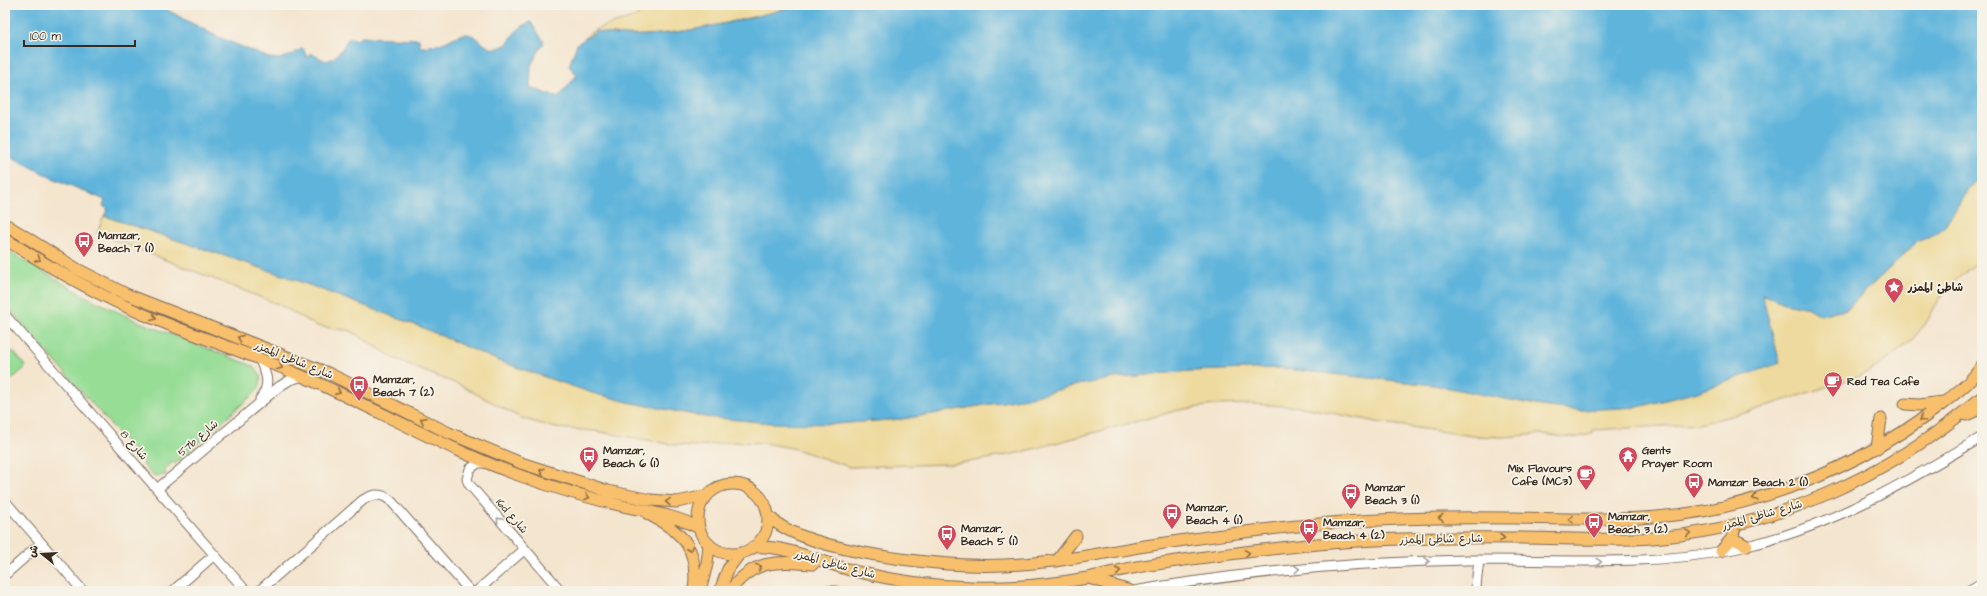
<svg xmlns="http://www.w3.org/2000/svg" width="1987" height="596" font-family="'Architects Daughter','Playpen Sans Arabic',sans-serif">
  <style>
    .green { fill: #97dd96; stroke: #69845a }
    .sand { fill: #eeda9e; stroke: #94825e }
    .water { fill: #5fb4db; stroke: #4d6f7c }
    .lines { fill: none; stroke-linecap: round; stroke-linejoin: round }
    .minor-casing { stroke: #7c6b5c; stroke-width: 11 }
    .major-casing { stroke: #7c6b5c; stroke-width: 13 }
    .minor { stroke: #fff; stroke-width: 9 }
    .major { stroke: #f8bf6c; stroke-width: 11 }
    .oneway { stroke: #906d41 }
    .oneway2 { stroke: #a79f9a }
    .labels { text-anchor: middle; dominant-baseline: central; stroke-width: 3.5; stroke-linejoin: round; paint-order: stroke }
    .poi-label { font-size: 11px; font-weight: bold; fill: #3b2a1e; stroke: #f7f3e8; text-anchor: start }
    .street-label { font-size: 11px; fill: #3b2a1e; stroke: #f7f3e8 }
  </style>
  <rect width="100%" height="100%" fill="#f7f3e8"/>
  <filter id="ink" filterUnits="userSpaceOnUse"><feTurbulence type="fractalNoise" baseFrequency=".025" numOctaves="2"/><feDisplacementMap in="SourceGraphic" scale="8" xChannelSelector="R" yChannelSelector="G"/><feConvolveMatrix kernelMatrix="1 2 1 2 8 2 1 2 1" color-interpolation-filters="sRGB"/></filter>
  <filter id="wash" filterUnits="userSpaceOnUse"><feTurbulence type="fractalNoise" baseFrequency=".012" numOctaves="4" result="noise"/><feDisplacementMap in="SourceGraphic" scale="16" xChannelSelector="R" yChannelSelector="G"/><feGaussianBlur stdDeviation="0.9" result="paint"/><feColorMatrix in="noise" values="0 0 0 0 0 0 0 0 0 0 0 0 0 0 0 0 0 1.4 0 .05"/><feComposite in="paint" operator="in"/></filter>
  <g filter="url(#wash)">
    <rect width="100%" height="100%" fill="#f4e5cf"/>
    <!-- green -->
    <path class="green" d="M 5,249 L 87,297 L 137,321 L 253,366 C 261,373 263,380 258,390 L 175,464 L 173,462 L 164,470 L 166,474 C 155,479 150,474 144,466 L 144,463 L 5,304 Z
      M 13,351 L 26,367 L 5,385 L 5,358 Z"/>
    <!-- sand -->
    <path class="sand" d="M 643,5 L 801,5 C 748,18 649,46 597,31 L 583,41 C 593,24 620,24 638,16 L 637,10 Z
      M 1982,142 L 1982,258 L 1950,285 L 1938,301 L 1926,323 L 1910,342 L 1877,367 L 1857,377 L 1748,412 L 1698,424 L 1593,430 L 1592,434 L 1573,438 L 1541,434 L 1503,437 L 1472,436 L 1377,422 L 1303,407 L 1250,404 L 1214,405 L 1179,410 L 1018,453 L 976,461 L 949,464 L 850,467 L 792,448 L 763,443 L 733,442 L 697,446 L 675,445 L 595,431 L 555,428 L 521,418 L 460,385 L 421,370 L 394,358 L 351,331 L 317,326 L 280,305 L 97,233 L 104,216 L 285,276 L 421,327 L 499,361 L 556,381 L 628,402 L 705,417 L 835,424 L 902,419 L 1026,398 L 1073,386 L 1114,378 L 1190,371 L 1277,368 L 1434,385 L 1547,407 L 1581,410 L 1638,407 L 1697,392 L 1779,363 L 1762,294 L 1785,303 L 1809,308 L 1821,315 L 1834,311 L 1845,311 L 1917,242 L 1937,233 L 1945,226 L 1970,186 L 1980,177 L 1982,170 L 1976,157 Z"/>
    <!-- water -->
    <path class="water" d="M 5,5 L 158,5 L 216,36 L 269,58 L 279,59 L 289,56 L 303,48 L 307,57 L 309,57 L 310,53 L 326,61 C 337,59 343,47 348,39 L 352,38 L 357,40 L 361,37 L 419,39 L 420,47 L 428,47 L 429,45 C 447,46 455,33 467,34 C 482,36 485,55 503,46 C 509,44 510,39 513,35 C 519,28 524,25 531,22 L 544,42 L 531,65 L 530,87 L 558,98 L 577,75 L 569,66 L 577,44 L 597,31 C 649,46 748,18 801,5 L 1982,5 L 1982,142 L 1976,157 L 1982,170 L 1980,177 L 1970,186 L 1945,226 L 1937,233 L 1917,242 L 1844,311 L 1834,311 L 1821,315 L 1809,308 L 1785,303 L 1762,294 L 1780,363 L 1697,392 L 1638,407 L 1581,410 L 1547,407 L 1434,385 L 1277,368 L 1190,371 L 1114,378 L 1073,386 L 1026,398 L 902,419 L 835,424 L 770,423 L 705,417 L 628,402 L 592,393 L 499,361 L 421,327 L 285,276 L 104,216 L 108,209 L 103,206 L 105,200 L 48,176 L 5,153 Z"/>
  </g>
  <g filter="url(#ink)">
    <g class="lines">
      <defs>
        <path id="minor" d="M 5,315 L 246,591
          M 258,357 C 266,372 272,384 260,399
          M 487,463 L 478,463 L 470,469 L 467,479 L 469,484 L 561,591
          M 157,489 L 280,386 L 290,380 L 303,376
          M 5,501 L 83,591
          M 5,575 L 41,543
          M 173,591 L 214,555
          M 259,591 L 363,500 C 374,493 383,493 392,502 L 470,591
          M 477,591 L 525,549
          M 819,591 L 836,591
          M 1134,591 C 1244,572 1355,562 1467,560 C 1561,559 1655,568 1747,546 C 1833,526 1908,481 1982,437
          M 1476,591 C 1476,580 1478,571 1479,560
          M 1968,591 L 1982,583"/>
        <path id="major" d="M 5,224 L 77,269 L 126,294 L 328,373 L 449,433 L 521,463 L 608,491 L 650,500 L 677,502 L 706,496
          M 5,239 C 49,267 96,294 145,315 C 197,337 252,354 304,377 C 377,409 446,449 521,476 C 555,488 589,498 623,506 C 650,512 675,515 699,528
          M 1905,404 L 1919,405 L 1943,402
          M 1966,415 L 1982,408
          M 1877,448 L 1881,419
          M698 519a35 35 0 1 1 70 0a35 35 0 1 1-70 0Z
          M 648,514 C 684,533 699,548 694,591
          M 768,515 C 796,549 923,564 968,565 C 1028,568 1087,556 1145,546 C 1210,536 1276,527 1342,522 C 1399,518 1457,517 1514,518 C 1584,519 1654,523 1723,507 C 1802,489 1877,454 1941,405 C 1956,393 1972,382 1982,365
          M 1732,538 L 1747,546
          M 753,547 C 789,545 824,564 858,572 C 896,581 934,586 972,587 C 1010,588 1049,585 1087,578 C 1103,575 1120,570 1137,567 C 1193,558 1251,551 1308,545 C 1378,538 1448,537 1518,538 C 1563,538 1608,541 1653,538 C 1775,528 1889,476 1982,397
          M 1721,551 L 1732,538 L 1736,524
          M 1057,561 L 1076,536
          M 1089,578 L 1130,591
          M 700,591 L 707,564 L 709,544
          M 720,591 L 728,569 L 740,553
          M 730,591 C 753,559 777,561 813,564"/>
      </defs>
      <!-- minor casing -->
      <use href="#minor" class="minor-casing"/>
      <!-- major casing -->
      <use href="#major" class="major-casing"/>
      <!-- minor -->
      <use href="#minor" class="minor"/>
      <!-- major -->
      <use href="#major" class="major"/>
    </g>
    <!-- one-way arrows -->
    <defs><path id="oneway-chevron" d="M-2-3.5L2.5 0L-2 3.5" fill="none" stroke-width="1.6" stroke-linecap="round" stroke-linejoin="round"/></defs>
    <g class="oneway">
      <use href="#oneway-chevron" transform="translate(38 259) rotate(31)"/>
      <use href="#oneway-chevron" transform="translate(154 318) rotate(22)"/>
      <use href="#oneway-chevron" transform="translate(240 338) rotate(-159)"/>
      <use href="#oneway-chevron" transform="translate(280 367) rotate(23)"/>
      <use href="#oneway-chevron" transform="translate(338 392) rotate(24)"/>
      <use href="#oneway-chevron" transform="translate(1922 419) rotate(145)"/>
      <use href="#oneway-chevron" transform="translate(423 420) rotate(-153)"/>
      <use href="#oneway-chevron" transform="translate(542 471) rotate(-161)"/>
      <use href="#oneway-chevron" transform="translate(587 497) rotate(16)"/>
      <use href="#oneway-chevron" transform="translate(1755 498) rotate(164)"/>
      <use href="#oneway-chevron" transform="translate(668 502) rotate(-179)"/>
      <use href="#oneway-chevron" transform="translate(1441 518) rotate(178)"/>
      <use href="#oneway-chevron" transform="translate(1571 519) rotate(-178)"/>
      <use href="#oneway-chevron" transform="translate(1688 533) rotate(-9)"/>
      <use href="#oneway-chevron" transform="translate(1502 538)"/>
      <use href="#oneway-chevron" transform="translate(690 549) rotate(65)"/>
      <use href="#oneway-chevron" transform="translate(1247 553) rotate(-8)"/>
      <use href="#oneway-chevron" transform="translate(759 567) rotate(-23)"/>
      <use href="#oneway-chevron" transform="translate(1118 571) rotate(-11)"/>
    </g>
    <g class="oneway2">
      <use href="#oneway-chevron" transform="translate(499 520) rotate(-131)"/>
      <use href="#oneway-chevron" transform="translate(1427 561) rotate(-2)"/>
      <use href="#oneway-chevron" transform="translate(1599 562) rotate(-1)"/>
      <use href="#oneway-chevron" transform="translate(1297 569) rotate(-5)"/>
    </g>
  </g>
  <!-- icons -->
  <defs>
    <symbol id="bus-pin" viewBox="-11 -11 22 30"><path d="M0 17L-7.5 6A9.5 9.5 0 1 1 7.5 6Z" fill="#d1495b" stroke="#f7f3e8"/><path d="M-5-6H5V4H4V6H2V4H-2V6H-4V4H-5ZM-3.5-4V0h7V-4ZM-3.5 1.2v1.5H-2V1.2ZM2 1.2v1.5H3.5V1.2Z" fill="#fff"/></symbol>
    <symbol id="sight-pin" viewBox="-11 -11 22 30"><path d="M0 17L-7.5 6A9.5 9.5 0 1 1 7.5 6Z" fill="#d1495b" stroke="#f7f3e8"/><path d="M0-6L1.8-2.2L6-1.7L2.9 1.2L3.7 5.4L0 3.3L-3.7 5.4L-2.9 1.2L-6-1.7L-1.8-2.2Z" fill="#fff"/></symbol>
    <symbol id="cafe-pin" viewBox="-11 -11 22 30"><path d="M0 17L-7.5 6A9.5 9.5 0 1 1 7.5 6Z" fill="#d1495b" stroke="#f7f3e8"/><path d="M-5.5-4.5H6V0H3Q3 3.5 0 3.5H-2.5Q-5.5 3.5-5.5 0ZM3-3.2v2h1.7v-2ZM-6 4.5H4V6H-6Z" fill="#fff"/></symbol>
    <symbol id="temple-pin" viewBox="-11 -11 22 30"><path d="M0 17L-7.5 6A9.5 9.5 0 1 1 7.5 6Z" fill="#d1495b" stroke="#f7f3e8"/><path d="M0-6L5-2H3V0L6.5 2.5H4V6H1.5V3h-3V6H-4V2.5H-6.5L-3 0V-2H-5Z" fill="#fff"/></symbol>
  </defs>
  <g fill-rule="evenodd">
    <use href="#bus-pin" x="73" y="230" width="22" height="30"/>
    <use href="#sight-pin" x="1883" y="276" width="22" height="30"/>
    <use href="#cafe-pin" x="1822" y="370" width="22" height="30"/>
    <use href="#bus-pin" x="348" y="374" width="22" height="30"/>
    <use href="#bus-pin" x="578" y="445" width="22" height="30"/>
    <use href="#temple-pin" x="1617" y="445" width="22" height="30"/>
    <use href="#cafe-pin" x="1575" y="463" width="22" height="30"/>
    <use href="#bus-pin" x="1683" y="471" width="22" height="30"/>
    <use href="#bus-pin" x="1340" y="482" width="22" height="30"/>
    <use href="#bus-pin" x="1161" y="502" width="22" height="30"/>
    <use href="#bus-pin" x="1583" y="511" width="22" height="30"/>
    <use href="#bus-pin" x="1298" y="517" width="22" height="30"/>
    <use href="#bus-pin" x="936" y="523" width="22" height="30"/>
  </g>
  <g class="labels">
    <!-- poi labels -->
    <g class="poi-label">
      <text x="98" y="235">Mamzar,<tspan x="98" dy="13">Beach 7 (1)</tspan></text>
      <text x="1908" y="287">شاطئ الممزر</text>
      <text x="373" y="379">Mamzar,<tspan x="373" dy="13">Beach 7 (2)</tspan></text>
      <text x="1847" y="381">Red Tea Cafe</text>
      <text x="603" y="450">Mamzar,<tspan x="603" dy="13">Beach 6 (1)</tspan></text>
      <text x="1642" y="450">Gents<tspan x="1642" dy="13">Prayer Room</tspan></text>
      <text x="1572" y="468" text-anchor="end">Mix Flavours<tspan x="1572" dy="13">Cafe (MC3)</tspan></text>
      <text x="1708" y="482">Mamzar Beach 2 (1)</text>
      <text x="1365" y="487">Mamzar<tspan x="1365" dy="13">Beach 3 (1)</tspan></text>
      <text x="1186" y="507">Mamzar,<tspan x="1186" dy="13">Beach 4 (1)</tspan></text>
      <text x="1608" y="516">Mamzar,<tspan x="1608" dy="13">Beach 3 (2)</tspan></text>
      <text x="1323" y="522">Mamzar,<tspan x="1323" dy="13">Beach 4 (2)</tspan></text>
      <text x="961" y="528">Mamzar,<tspan x="961" dy="13">Beach 5 (1)</tspan></text>
    </g>
    <!-- street labels -->
    <g class="street-label">
      <text transform="translate(294 360) rotate(22)">شارع شاطئ الممزر</text>
      <text transform="translate(198 438) rotate(-41)">57b شارع</text>
      <text transform="translate(134 445) rotate(49)">شارع 8</text>
      <text transform="translate(1762 515) rotate(-16)">شارع شاطئ الممزر</text>
      <text transform="translate(512 516) rotate(49)">16d شارع</text>
      <text transform="translate(1441 539) rotate(-1)">شارع شاطئ الممزر</text>
      <text transform="translate(835 564) rotate(15)">شارع شاطئ الممزر</text>
    </g>
  </g>
  <!-- margin -->
  <rect width="1987" height="596" fill="none" stroke="#f7f3e8" stroke-width="20"/>
  <!-- north arrow -->
  <g transform="translate(42 554) rotate(288)" stroke="#f7f3e8" stroke-width="3" paint-order="stroke">
  <path d="M0-3L7 15L0 10L-7 15Z" fill="#3b2a1e"/>
  <text y="-6" font-size="11" font-weight="bold" text-anchor="middle" fill="#3b2a1e">ش</text>
  </g>
  <!-- scale -->
  <path d="M24 40v6h111v-6" fill="none" stroke="#3b2a1e" stroke-width="2"/>
  <text x="30" y="40" font-size="12" fill="#3b2a1e" stroke="#f7f3e8" stroke-width="3" paint-order="stroke">100 m</text>
</svg>
